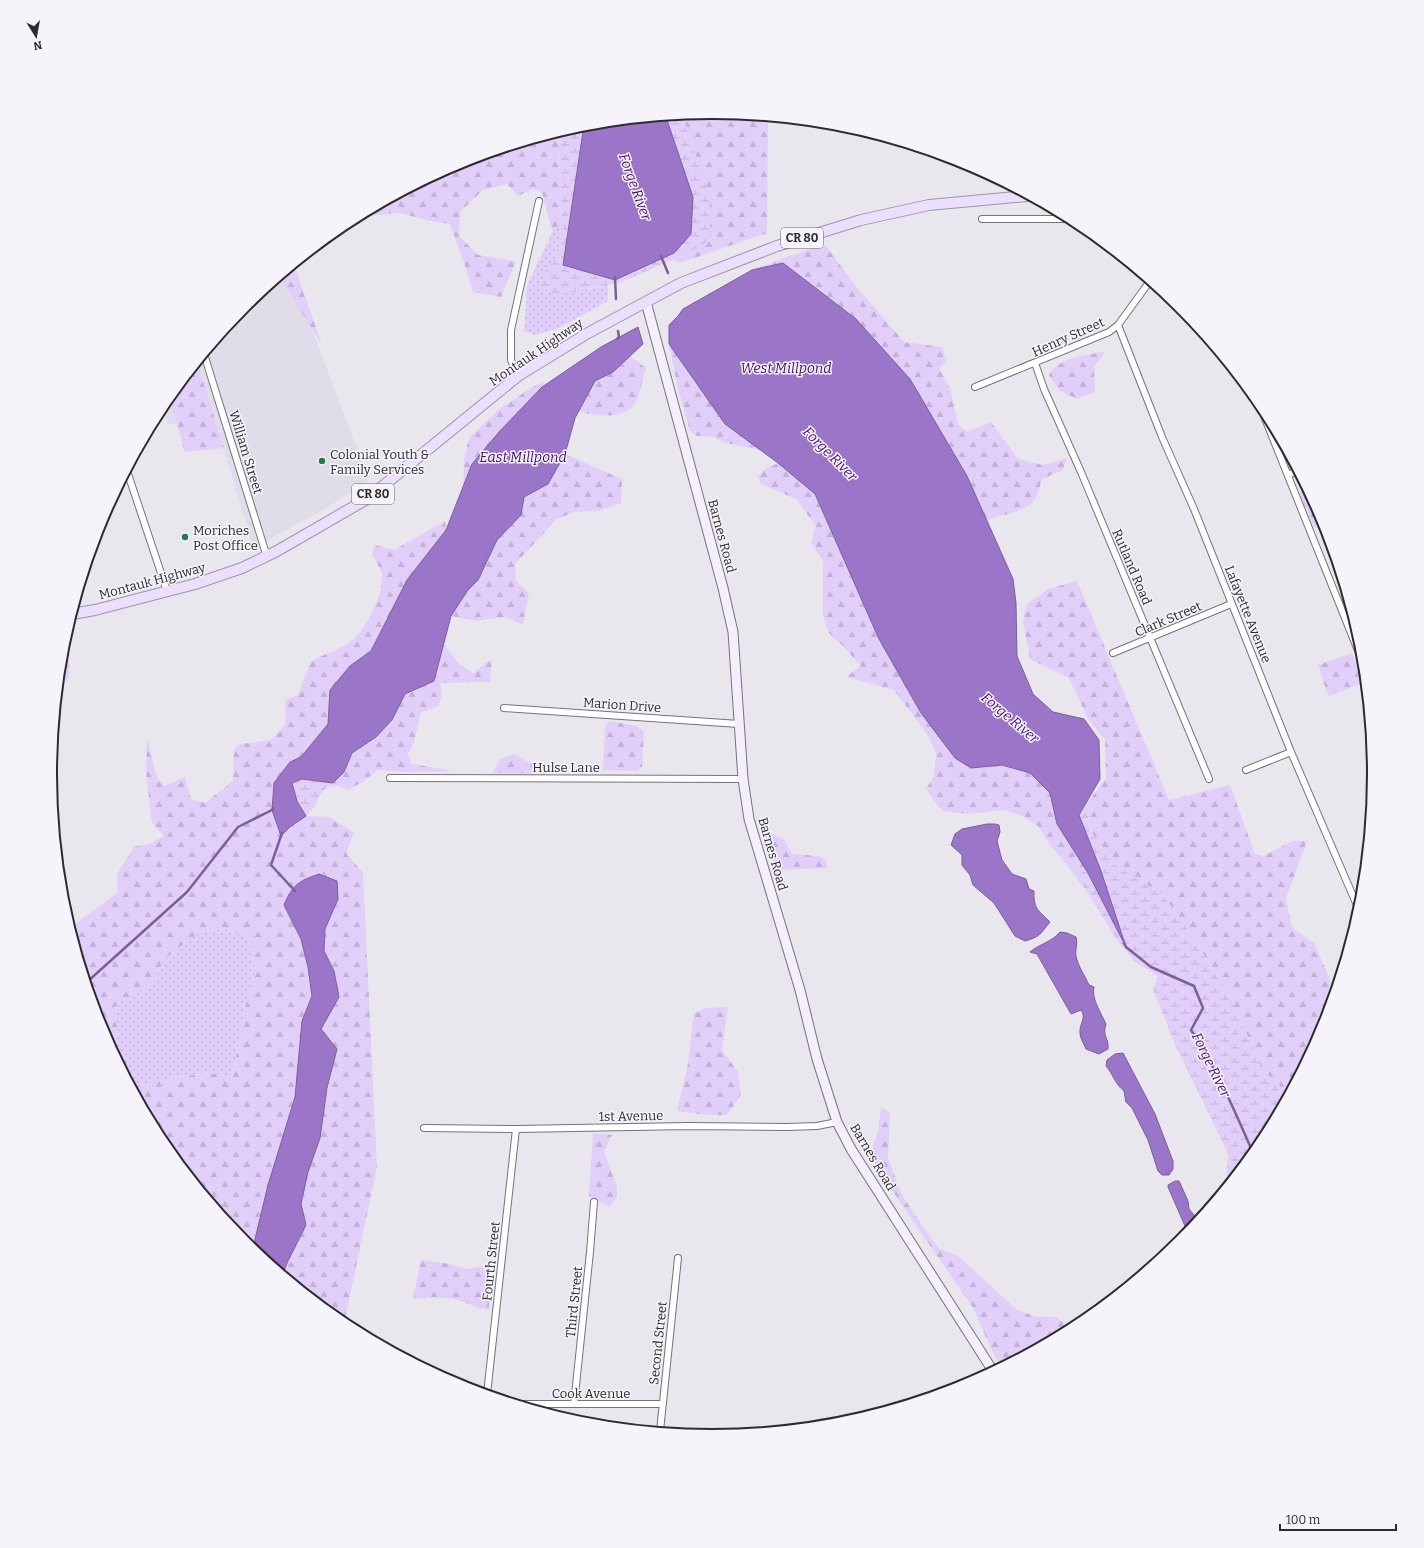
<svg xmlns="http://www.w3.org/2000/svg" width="1424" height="1548" font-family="Bitter,serif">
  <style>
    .built { fill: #e1dce9 }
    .green { fill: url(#green-dots) }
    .forest { fill: url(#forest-firs) }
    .wetland { fill: url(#wetland-marsh) }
    .water { fill: #9b75c8; stroke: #7a5f9a }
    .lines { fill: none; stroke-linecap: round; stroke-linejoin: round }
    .stream { stroke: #7a5f9a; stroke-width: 2.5 }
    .street-casing { stroke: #757378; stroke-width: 8 }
    .secondary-casing { stroke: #757378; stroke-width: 11 }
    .primary-casing { stroke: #9f92b1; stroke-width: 12 }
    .street { stroke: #fff; stroke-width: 6 }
    .secondary { stroke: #f5effd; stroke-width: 9 }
    .primary { stroke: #ebdffb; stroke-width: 10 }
    .poi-dot { fill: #287a4b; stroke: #f6f4fa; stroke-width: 1.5 }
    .labels { text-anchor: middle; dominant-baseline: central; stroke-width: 3; stroke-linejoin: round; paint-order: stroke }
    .shield { fill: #f6f4fa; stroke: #69676b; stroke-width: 1 }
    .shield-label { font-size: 12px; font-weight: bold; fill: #2c2b2e }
    .street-label { font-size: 13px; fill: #2c2b2e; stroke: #f6f4fa }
    .poi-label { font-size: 13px; fill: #2c2b2e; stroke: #f6f4fa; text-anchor: start }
    .water-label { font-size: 14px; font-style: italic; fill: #460971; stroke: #f6f4fa }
    .rim { fill: none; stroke: #2c2b2e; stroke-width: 2 }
  </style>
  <defs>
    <pattern id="green-dots" width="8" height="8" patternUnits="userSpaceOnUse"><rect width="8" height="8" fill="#e1cffa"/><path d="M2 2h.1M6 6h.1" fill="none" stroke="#c1b2d7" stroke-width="1.8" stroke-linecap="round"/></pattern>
    <pattern id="forest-firs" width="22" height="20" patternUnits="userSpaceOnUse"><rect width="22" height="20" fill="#e1cffa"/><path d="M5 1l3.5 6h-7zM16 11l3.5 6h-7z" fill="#c1b2d7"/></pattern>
    <pattern id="wetland-marsh" width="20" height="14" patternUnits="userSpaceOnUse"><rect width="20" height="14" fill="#e1cffa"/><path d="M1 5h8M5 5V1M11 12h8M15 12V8" fill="none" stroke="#c1b2d7"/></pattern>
  </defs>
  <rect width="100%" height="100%" fill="#e9e7ed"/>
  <!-- built -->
  <path class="built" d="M 291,267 L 302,303 L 369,480 L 328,507 L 253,548 L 216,423 L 168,424 L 162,406 L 244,306 Z"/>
  <!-- green -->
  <path class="green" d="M 562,224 L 557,257 L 546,269 L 587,290 L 608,285 L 608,301 L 557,329 L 535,335 L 524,331 L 527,285 L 554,229 Z
    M 225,929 L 248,937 L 255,971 L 246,1004 L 232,1076 C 198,1069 166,1079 132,1087 L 110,1046 L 118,1037 L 115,1009 L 122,1000 L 141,992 L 154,982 L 163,960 L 201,931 Z"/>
  <!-- forest -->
  <path class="forest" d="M 712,112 L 768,118 L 767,233 L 680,263 L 674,260 L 690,252 L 710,197 L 682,115 Z
    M 554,134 L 559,146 L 562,224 L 552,231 L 542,193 L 533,189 L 518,196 L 507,184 L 483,190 L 460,212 L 459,236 L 478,255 L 516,261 L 501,297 L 473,292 L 466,269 L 450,224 L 430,221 L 400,213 L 358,216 L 459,162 Z
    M 826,246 L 856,286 L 904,342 L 943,347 L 946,362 L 939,368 L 950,388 L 958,424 L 967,432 L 991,422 L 1018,459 L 1043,465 L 1067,458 L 1063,470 L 1042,479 C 1040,486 1038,497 1032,503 C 1023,511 999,516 987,520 L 967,476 L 910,379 L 798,276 L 783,263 L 752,270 L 812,248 Z
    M 295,264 L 295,268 L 322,345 L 285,286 L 281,275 Z
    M 669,344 L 725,424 L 760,450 L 726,443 L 712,437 L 697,436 L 690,431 L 678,389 Z
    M 1106,351 L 1094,367 L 1095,392 L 1077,399 L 1060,391 L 1049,375 C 1059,357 1086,355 1106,351 Z
    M 630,356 L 646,368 C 643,378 641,391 636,401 C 626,421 595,416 578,411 L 595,381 L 613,372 Z
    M 197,363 L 224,448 L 184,452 C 181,433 176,417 166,401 Z
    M 544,382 L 541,389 L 499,432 L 463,486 L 464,460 L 469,438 L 497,411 L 532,387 Z
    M 565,454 L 622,479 L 621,503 L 599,511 L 573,512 L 556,520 L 515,564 L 516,581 L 529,593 L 523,625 L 505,617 L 476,621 L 451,616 L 468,590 L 478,580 L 497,540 L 521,515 L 524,497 L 548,484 Z
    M 778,463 L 815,494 L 879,639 L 921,713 L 955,758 L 971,768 L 1002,765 L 1030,773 L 1050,793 L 1057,824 L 1088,873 L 1068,866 L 1051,846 L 1038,826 L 1020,815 L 1003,810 L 968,814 L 943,811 L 935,802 L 926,789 L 934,776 L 936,753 L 927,734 L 894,690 L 846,677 L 861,666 L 842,645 L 829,633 L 823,616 L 823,561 L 811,543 L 816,526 L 796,499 L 761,484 L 758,476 L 764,470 Z
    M 1307,490 L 1323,520 L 1314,528 L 1299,492 Z
    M 445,521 L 446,530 L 407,580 L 371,651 L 350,666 L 331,690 L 328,724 L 301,757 L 290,762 L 274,783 L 272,810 L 281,835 L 306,816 L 329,817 L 354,833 L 346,853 L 363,873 L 377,1167 L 344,1324 L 283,1274 L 287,1263 L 306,1225 L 301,1204 L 337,1050 L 321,1029 L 339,997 L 334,971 L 324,951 L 325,929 L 329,918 L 284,905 L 301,939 L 308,967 L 312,996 L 302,1021 L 295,1097 L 268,1185 L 255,1239 L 254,1251 L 244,1242 L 161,1142 L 132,1087 C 166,1079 198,1070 232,1076 L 246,1004 L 255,971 L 248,937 L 225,929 L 201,931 L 163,960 L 154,982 L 141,992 L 122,1000 L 115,1008 L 118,1037 L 110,1046 L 100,1027 L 70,928 L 118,892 L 117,874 L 134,847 L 151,843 L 164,836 L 152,823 L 146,773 L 147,737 L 156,775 L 164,786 L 185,777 L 191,799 L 205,803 L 233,781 L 234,749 L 240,744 L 271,740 L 286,724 L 285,700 L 298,695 L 311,661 C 325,654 343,649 355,638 C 368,626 384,592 382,574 C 381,569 375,561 372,555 L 375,545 L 394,550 Z
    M 1077,581 L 1169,800 L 1230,785 L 1255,854 L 1263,856 L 1293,841 L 1307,841 L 1286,898 L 1292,928 L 1314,943 L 1335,991 L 1324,1028 L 1288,1094 L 1261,1068 L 1232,999 L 1186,927 L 1162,894 L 1112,863 L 1090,829 L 1087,803 L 1106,778 L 1105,740 L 1088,719 L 1069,678 L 1030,659 L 1023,621 L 1026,605 L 1048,589 Z
    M 64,639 L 69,651 L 69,678 L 59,687 Z
    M 444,645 L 459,664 L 473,673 L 492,659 L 490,682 L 440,683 L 442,693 L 439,706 L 421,712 L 414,743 L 408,754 L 412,764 L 453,771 L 405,772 L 378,770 L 364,781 L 348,790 L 333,783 L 344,772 L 352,753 L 376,737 L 392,721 L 405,694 L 434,681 Z
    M 1352,653 L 1363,683 L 1328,696 L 1318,665 Z
    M 610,721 L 636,726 L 644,731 L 642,767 L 637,771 L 603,770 L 605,726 Z
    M 515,754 L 530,763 L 539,765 L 545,774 L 493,773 L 500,759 Z
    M 762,828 L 784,840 L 792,854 L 818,856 L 825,859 L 828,868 L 781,870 L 767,854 Z
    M 728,1007 L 722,1050 L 738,1072 L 741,1095 L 727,1115 L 707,1115 L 677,1111 L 688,1064 L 694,1013 L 706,1008 Z
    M 881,1107 L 890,1112 L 888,1158 L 903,1197 L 938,1248 L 958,1256 L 1016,1309 L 1036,1317 L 1055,1317 L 1073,1328 L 1002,1366 L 996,1359 L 973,1308 L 876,1167 L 871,1152 L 878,1132 Z
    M 593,1133 L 612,1135 L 604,1152 L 617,1186 L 617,1197 L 610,1207 L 589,1196 Z
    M 421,1260 L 444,1263 L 468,1269 L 491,1264 L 489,1310 C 477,1309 475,1306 464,1302 C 448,1296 431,1298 413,1299 Z"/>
  <!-- wetland -->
  <path class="wetland" d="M 682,115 L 710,197 L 710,240 L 690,252 L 622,282 L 558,295 L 541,288 L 546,269 L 557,256 L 562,224 L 559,146 L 554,134 L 584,125 L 563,265 L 693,197 L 666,117 Z
    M 302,779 L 333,783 L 339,786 L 327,787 L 319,796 L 315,806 L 306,816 L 297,801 L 292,783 Z
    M 1087,803 L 1090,829 L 1112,863 L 1162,894 L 1186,927 L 1232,999 L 1261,1068 L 1288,1094 L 1262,1142 L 1226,1186 L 1228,1153 L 1176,1047 L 1153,989 L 1158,976 L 1134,961 L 1116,939 L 1090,896 L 1068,866 L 1088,873 L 1124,943 L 1101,871 L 1079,815 Z"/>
  <!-- water -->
  <path class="water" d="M 666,117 L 693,197 L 691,234 L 674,253 L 615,280 L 563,265 L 584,125 Z
    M 783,263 L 856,319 L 910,379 L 967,476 L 1013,579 L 1016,603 L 1017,656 L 1033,694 L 1053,712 L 1084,719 L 1099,740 L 1100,779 L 1079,815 L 1101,871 L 1126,947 L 1088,873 L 1057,824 L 1050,793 L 1030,773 L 1002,765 L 971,768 L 955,758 L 921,713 L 879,639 L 815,494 L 778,463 L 725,424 L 669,344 L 669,325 L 678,316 L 683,309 L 752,270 Z
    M 638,327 L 643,344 L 613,372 L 595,381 L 575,418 L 565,454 L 548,484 L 524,497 L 521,515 L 497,540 L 478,580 L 468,590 L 451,616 L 434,681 L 405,694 L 392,720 L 376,737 L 352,753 L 344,772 L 333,783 L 302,779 L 292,783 L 297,801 L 306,816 L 290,827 L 281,836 L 272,810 L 274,783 L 290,762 L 301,757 L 328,724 L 330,690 L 350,666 L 371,651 L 407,580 L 446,530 L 472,464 L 499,432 L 542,387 L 601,347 Z
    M 987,824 L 995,824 L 999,825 L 1000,832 L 997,841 L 1002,860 L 1012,874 L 1026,879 L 1029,889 L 1034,891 C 1033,909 1039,911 1050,922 C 1041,933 1040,937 1025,941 L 1015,936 L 994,903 L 973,885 L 970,875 L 962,865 L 962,855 L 951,845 L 955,834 L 962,829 Z
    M 319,874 L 337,881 L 338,899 L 325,929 L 324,951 L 334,971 L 339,997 L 321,1029 L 337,1049 L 327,1088 L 320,1138 L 308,1172 L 301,1204 L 306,1225 L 287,1263 L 283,1274 L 254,1251 L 255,1239 L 268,1185 L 295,1097 L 302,1021 L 312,996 L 308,967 L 301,939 L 284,905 C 293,884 299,881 319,874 Z
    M 1060,932 L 1067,933 L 1076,937 C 1078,945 1075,949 1076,956 C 1078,966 1085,976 1089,985 L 1094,987 C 1091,998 1101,1013 1106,1024 C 1102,1037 1109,1037 1108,1049 L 1099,1054 L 1086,1049 C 1084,1044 1080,1038 1080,1033 C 1079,1024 1087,1018 1081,1010 L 1071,1014 L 1037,954 L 1030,952 C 1039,944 1052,942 1060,932 Z
    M 1123,1053 L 1155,1114 L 1173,1161 L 1173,1169 L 1169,1175 L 1162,1175 L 1158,1171 L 1148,1140 L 1132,1108 L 1126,1102 L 1124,1091 C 1115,1084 1113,1074 1106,1066 L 1107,1060 L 1115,1054 Z
    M 1175,1181 L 1179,1181 L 1188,1201 L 1189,1209 L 1198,1220 L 1189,1231 L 1185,1226 L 1168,1187 L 1168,1185 Z"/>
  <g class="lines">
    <!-- stream -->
    <path class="stream" d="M 661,256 L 668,273
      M 615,277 L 616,299
      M 617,339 L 619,337 L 618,331
      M 282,833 L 271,865 L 295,891
      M 1124,943 L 1126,947 L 1151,967 L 1194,986 L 1203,1008 L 1191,1030 C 1216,1068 1235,1111 1253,1153
      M 87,982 L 187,892 L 238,827 L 272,810 L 273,808"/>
    <defs>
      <path id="street" d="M 982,219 L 1071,219
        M 1118,325 L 1162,437 L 1194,509 L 1291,752 L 1359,910
        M 204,354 L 267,557
        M 1035,363 L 1044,389 L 1081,472 L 1209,779
        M 518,376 L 511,360 L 511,330 L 539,201
        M 975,387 L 1109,332 L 1118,325 L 1150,281
        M 1258,401 L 1363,663
        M 127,471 L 167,591
        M 1288,475 L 1297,471
        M 1113,653 L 1231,604
        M 504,708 L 739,724
        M 1246,770 L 1291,752
        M 390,778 L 743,779
        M 424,1128 L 516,1129 L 689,1126 L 787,1127 L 817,1126 L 837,1122
        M 487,1394 L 516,1129
        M 519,1404 L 663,1404
        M 574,1404 L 590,1252 L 594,1202
        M 660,1431 L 678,1258"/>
      <path id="secondary" d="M 646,302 L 723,588 L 733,632 L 743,779 L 749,819 L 800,990 L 817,1059 L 837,1122 L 851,1149 L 993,1371"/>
      <path id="primary" d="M 72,614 L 95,610 L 195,584 L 242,568 L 277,551 L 367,499 L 518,376 L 588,333 L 681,283 L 777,246 L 861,220 L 929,205 L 1027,196"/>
    </defs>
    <!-- street casing -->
    <use href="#street" class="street-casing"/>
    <!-- secondary casing -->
    <use href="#secondary" class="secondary-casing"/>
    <!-- primary casing -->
    <use href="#primary" class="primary-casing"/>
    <!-- street -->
    <use href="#street" class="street"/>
    <!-- secondary -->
    <use href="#secondary" class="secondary"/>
    <!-- primary -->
    <use href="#primary" class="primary"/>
  </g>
  <!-- markers -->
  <g class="poi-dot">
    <circle cx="322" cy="461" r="4"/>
    <circle cx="185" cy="537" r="4"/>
  </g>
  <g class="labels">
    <!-- shield labels -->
    <g class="shield">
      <rect x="781" y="228" width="42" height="20" rx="3"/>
      <rect x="352" y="484" width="42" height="20" rx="3"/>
    </g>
    <g class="shield-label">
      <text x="802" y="238">CR 80</text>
      <text x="373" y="494">CR 80</text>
    </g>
    <!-- street labels -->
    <g class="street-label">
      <text transform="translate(1068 337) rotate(-24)">Henry Street</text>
      <text transform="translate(536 352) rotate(-34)">Montauk Highway</text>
      <text transform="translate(246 452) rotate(73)">William Street</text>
      <text transform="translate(722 536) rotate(75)">Barnes Road</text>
      <text transform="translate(1132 567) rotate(67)">Rutland Road</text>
      <text transform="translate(152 581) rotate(-15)">Montauk Highway</text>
      <text transform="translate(1248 614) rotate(68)">Lafayette Avenue</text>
      <text transform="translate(1168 619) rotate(-23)">Clark Street</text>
      <text transform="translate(622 705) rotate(4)">Marion Drive</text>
      <text x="566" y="767">Hulse Lane</text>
      <text transform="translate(773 854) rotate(74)">Barnes Road</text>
      <text transform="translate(631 1116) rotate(-1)">1st Avenue</text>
      <text transform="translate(873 1157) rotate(59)">Barnes Road</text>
      <text transform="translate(491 1261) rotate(-84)">Fourth Street</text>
      <text transform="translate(574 1302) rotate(-84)">Third Street</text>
      <text transform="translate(658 1343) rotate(-84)">Second Street</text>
      <text x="591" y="1393">Cook Avenue</text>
    </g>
    <!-- poi labels -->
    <g class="poi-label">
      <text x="330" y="454">Colonial Youth &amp;<tspan x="330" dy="15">Family Services</tspan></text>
      <text x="193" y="530">Moriches<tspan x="193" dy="15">Post Office</tspan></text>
    </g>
    <!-- water labels -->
    <g class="water-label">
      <text transform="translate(635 187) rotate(70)">Forge River</text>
      <text x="786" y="368">West Millpond</text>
      <text transform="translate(830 454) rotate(45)">Forge River</text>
      <text x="523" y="457">East Millpond</text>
      <text transform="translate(1010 718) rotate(40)">Forge River</text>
      <text transform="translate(1211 1065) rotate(64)">Forge River</text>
    </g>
  </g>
  <!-- crop -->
  <path d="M0 0H1424V1548H0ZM57 774a655 655 0 1 1 1310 0a655 655 0 1 1-1310 0Z" fill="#f6f4fa" fill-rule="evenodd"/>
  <path class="rim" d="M57 774a655 655 0 1 1 1310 0a655 655 0 1 1-1310 0Z"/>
  <!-- north arrow -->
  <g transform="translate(36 36) rotate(169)" stroke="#f6f4fa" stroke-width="3" paint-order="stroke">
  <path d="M0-3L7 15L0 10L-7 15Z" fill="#2c2b2e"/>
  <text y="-6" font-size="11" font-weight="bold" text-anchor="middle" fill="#2c2b2e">N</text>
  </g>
  <!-- scale -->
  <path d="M1280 1524v6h116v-6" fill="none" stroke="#2c2b2e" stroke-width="2"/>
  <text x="1286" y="1524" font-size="12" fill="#2c2b2e" stroke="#f6f4fa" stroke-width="3" paint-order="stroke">100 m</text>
</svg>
